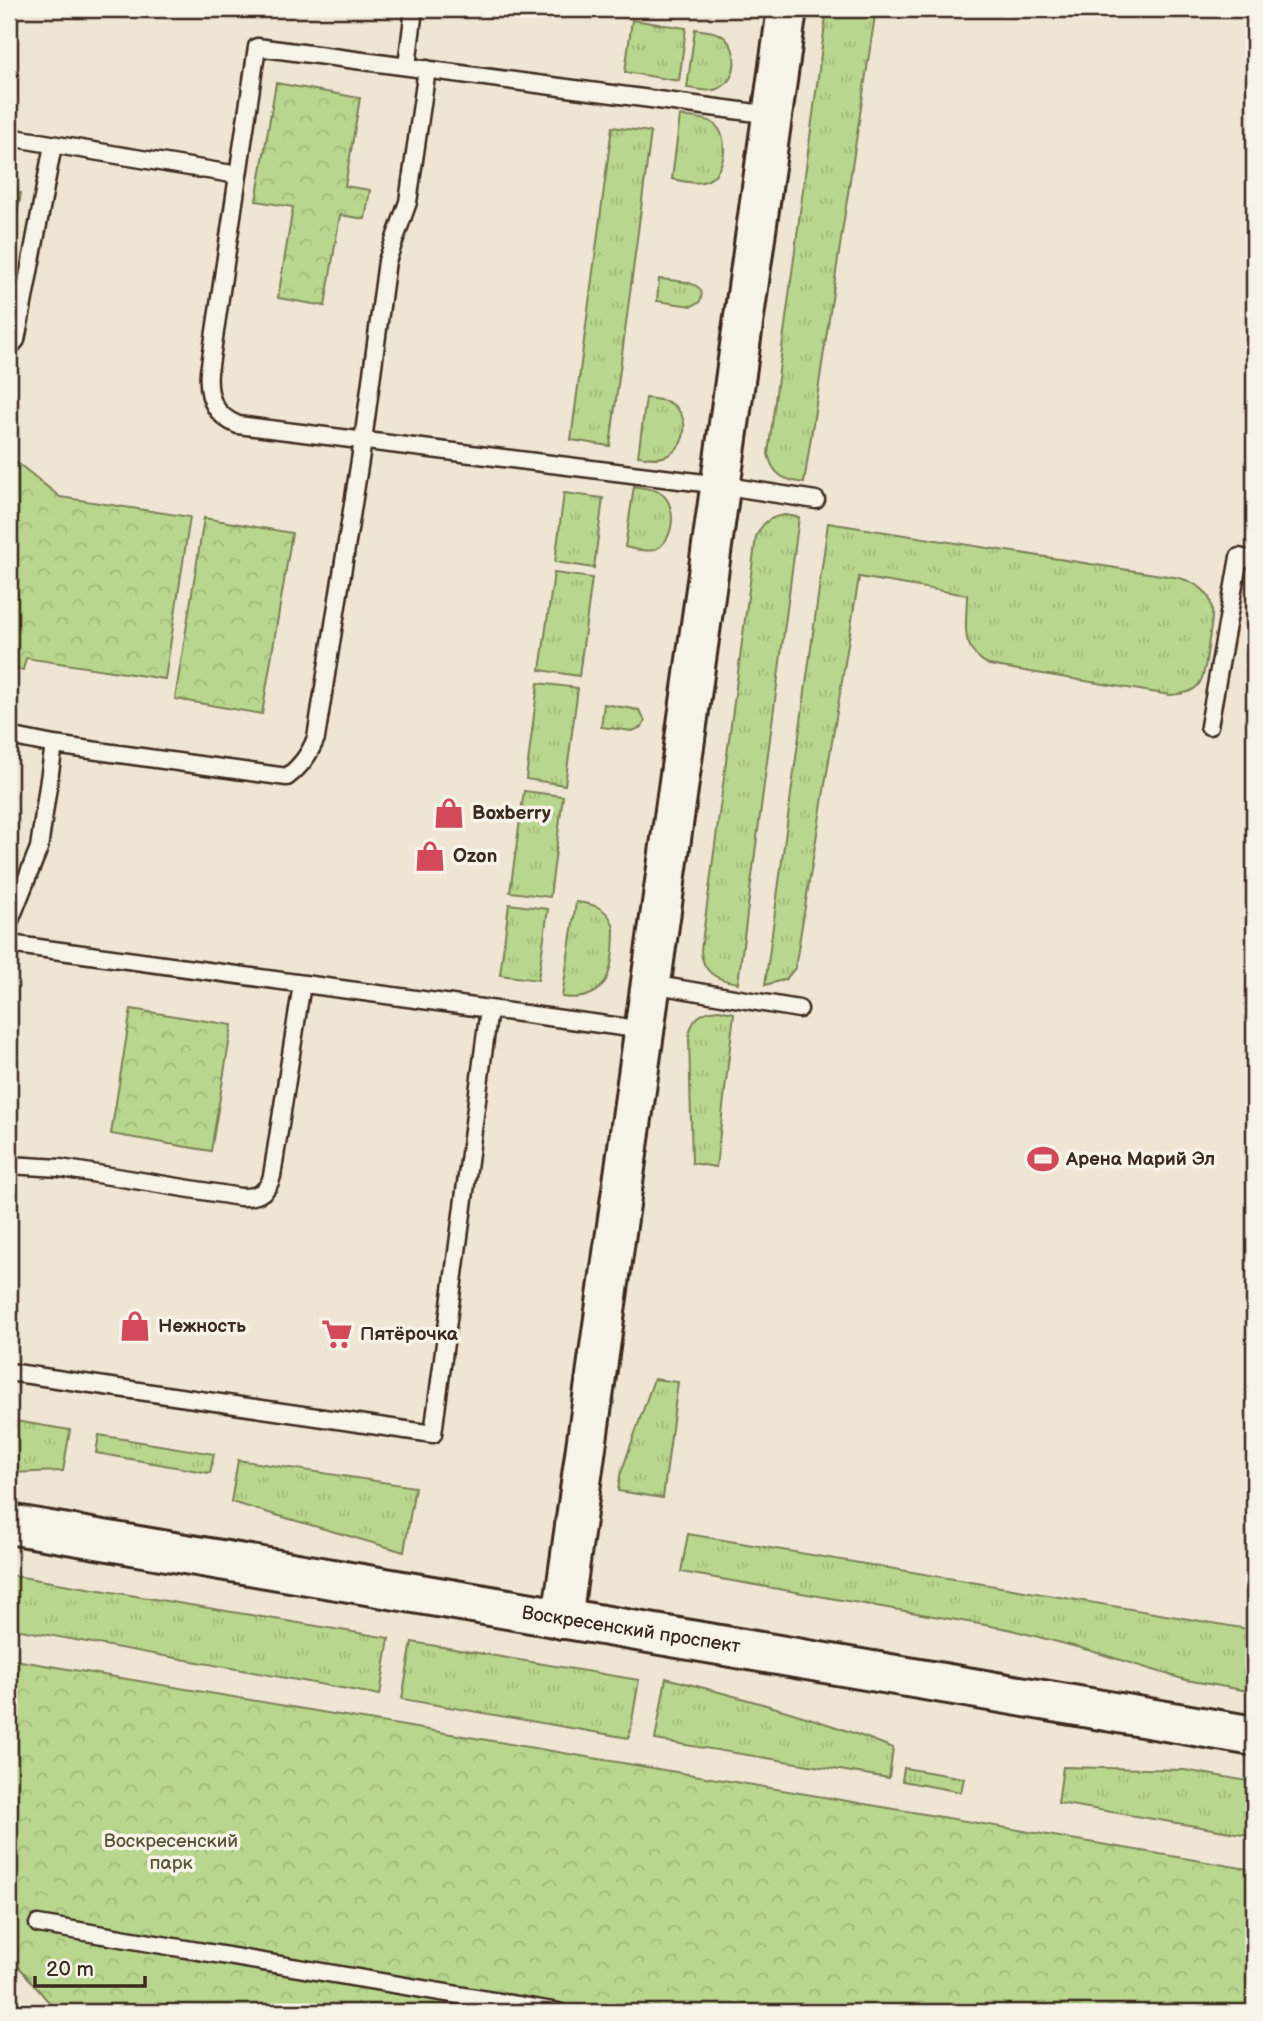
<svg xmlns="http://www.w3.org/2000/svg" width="1263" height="2021" font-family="'Balsamiq Sans',sans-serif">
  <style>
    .grass { fill: url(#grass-tufts); stroke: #7a8056; stroke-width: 2 }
    .park { fill: url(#park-crowns); stroke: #7a8056; stroke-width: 2 }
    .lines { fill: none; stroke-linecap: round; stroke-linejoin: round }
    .service-casing { stroke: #3b2a1e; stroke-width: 21 }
    .secondary-casing { stroke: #3b2a1e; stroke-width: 44 }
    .primary-casing { stroke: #3b2a1e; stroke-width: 44 }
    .service { stroke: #f7f3e8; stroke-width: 16 }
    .secondary { stroke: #f7f3e8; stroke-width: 38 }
    .primary { stroke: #f7f3e8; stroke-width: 38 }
    .labels { text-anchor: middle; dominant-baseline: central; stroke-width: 7; stroke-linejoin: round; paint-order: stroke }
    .poi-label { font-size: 19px; font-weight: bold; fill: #3b2a1e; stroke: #f7f3e8; text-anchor: start }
    .street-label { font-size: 19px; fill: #3b2a1e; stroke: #f7f3e8 }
    .park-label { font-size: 19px; fill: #5a553a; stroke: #f7f3e8 }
  </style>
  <defs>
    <pattern id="grass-tufts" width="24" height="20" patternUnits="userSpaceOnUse" patternTransform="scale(1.75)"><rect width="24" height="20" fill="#b9d68e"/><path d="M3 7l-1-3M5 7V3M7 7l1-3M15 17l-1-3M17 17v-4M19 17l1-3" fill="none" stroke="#a0b87a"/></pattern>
    <pattern id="park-crowns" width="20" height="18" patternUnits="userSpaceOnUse" patternTransform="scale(1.75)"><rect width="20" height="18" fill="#b9d68e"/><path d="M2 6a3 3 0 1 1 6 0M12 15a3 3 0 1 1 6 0" fill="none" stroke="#a0b87a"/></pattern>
  </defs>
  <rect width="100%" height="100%" fill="#eee5d3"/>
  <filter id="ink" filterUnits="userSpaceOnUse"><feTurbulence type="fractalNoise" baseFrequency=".0143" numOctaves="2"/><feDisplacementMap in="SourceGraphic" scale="14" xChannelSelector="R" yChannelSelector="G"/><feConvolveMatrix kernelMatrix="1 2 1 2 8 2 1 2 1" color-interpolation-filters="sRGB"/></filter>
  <g filter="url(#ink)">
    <!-- grass -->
    <path class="grass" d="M 827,9 L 876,9 L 804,483 C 783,480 773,475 768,454 Z
      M 632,20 L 686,28 L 679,81 L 625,72 Z
      M 695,29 C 706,31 719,31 726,39 C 739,52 737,79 720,88 C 710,93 697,89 687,88 Z
      M 680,116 C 690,118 705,117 713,123 C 731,136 726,173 706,181 C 695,185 683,181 672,179 Z
      M 612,127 L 651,132 L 610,446 L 571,440 Z
      M 659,279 C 674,281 712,280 699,303 L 691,306 L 657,301 Z
      M 646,398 C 653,399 661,399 668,402 C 691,412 689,447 666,456 C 657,460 647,457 638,456 Z
      M 634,486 C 643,488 653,488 661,493 C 678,506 675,543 653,550 C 644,552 633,549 625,547 Z
      M 564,493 L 603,498 L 594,568 L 555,562 Z
      M 785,515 L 799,517 L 738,983 C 717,980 702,973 701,950 L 756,537 C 762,523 769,517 785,515 Z
      M 828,523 L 1180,578 C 1221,591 1213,611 1208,647 C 1206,658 1206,674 1199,684 C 1193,693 1180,694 1170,695 L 989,665 C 958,648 967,624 967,595 L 859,577 L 795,968 L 786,979 L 765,985 Z
      M 554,573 L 592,578 L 579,676 L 540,670 Z
      M 538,683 L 578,688 L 565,785 L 526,779 Z
      M 604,704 L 639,710 L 645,721 L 642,727 L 632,731 L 601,727 Z
      M 524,791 L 563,796 L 550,897 L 510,892 Z
      M 576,902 C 595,904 609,908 614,928 C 614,967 610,1004 562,997 Z
      M 509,904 L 548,909 L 538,980 L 500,975 Z
      M 719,1010 L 734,1013 L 716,1167 L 692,1163 L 689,1037 C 691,1019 701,1011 719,1010 Z
      M 654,1379 L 678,1382 L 663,1498 L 618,1491 L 620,1476 Z
      M 9,1420 L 70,1430 L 63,1471 L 9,1473 Z
      M 99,1435 L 214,1454 L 210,1473 L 96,1453 Z
      M 238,1460 L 415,1487 L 404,1552 L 231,1502 Z
      M 688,1534 L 1254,1630 L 1254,1692 L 1186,1680 L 1088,1650 L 1008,1629 L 681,1572 Z
      M 9,1575 L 389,1638 L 380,1695 L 9,1628 Z
      M 412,1642 L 639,1680 L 629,1738 L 402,1699 Z
      M 666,1678 C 743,1698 819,1718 893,1748 L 889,1778 L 655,1740 Z
      M 1063,1767 L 1184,1770 L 1254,1782 L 1254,1836 L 1058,1803 Z
      M 904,1768 L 964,1778 L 961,1792 L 902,1781 Z"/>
    <!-- park -->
    <path class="park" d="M 276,83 L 360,98 L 345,186 L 370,190 L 365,219 L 340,215 L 325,306 L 278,298 L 293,207 L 256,201 Z
      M 9,191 L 21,193 L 9,260 Z
      M 9,463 L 19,464 L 60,497 L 190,517 L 165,679 L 26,658 L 23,670 L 9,668 Z
      M 204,518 L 292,533 L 262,714 L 175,699 Z
      M 131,1009 L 232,1025 L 211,1151 L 111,1134 Z
      M 9,1659 L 1254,1870 L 1254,2012 L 57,2012 L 9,1955 Z"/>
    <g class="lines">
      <defs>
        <path id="service" d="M 407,66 L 414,9
          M 772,115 L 257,47 L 209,372 C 207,397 214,415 238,425 L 720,485 L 816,500
          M 9,137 L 238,175
          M 9,348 L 16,340 L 19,325 L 53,145
          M 1209,726 L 1239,557 L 1254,560
          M 9,736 L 54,745 L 287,777 C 301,766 309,755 316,738 L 363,441 L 387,261 L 408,202 L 427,69
          M 9,923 L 39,848 L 54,745
          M 9,944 L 644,1030
          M 651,984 L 799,1009
          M 9,1165 L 60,1168 L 240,1197 C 257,1198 268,1192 272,1176 L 302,984
          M 9,1372 L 433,1434 L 489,1009
          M 38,1924 L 559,2012"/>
        <path id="secondary" d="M 562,1619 L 787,9"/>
        <path id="primary" d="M 9,1524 L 1254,1736"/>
      </defs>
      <!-- service casing -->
      <use href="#service" class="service-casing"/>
      <!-- secondary casing -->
      <use href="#secondary" class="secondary-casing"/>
      <!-- primary casing -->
      <use href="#primary" class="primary-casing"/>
      <!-- service -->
      <use href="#service" class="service"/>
      <!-- secondary -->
      <use href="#secondary" class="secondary"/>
      <!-- primary -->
      <use href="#primary" class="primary"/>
    </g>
  </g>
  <!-- icons -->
  <defs>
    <symbol id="shop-bare" viewBox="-9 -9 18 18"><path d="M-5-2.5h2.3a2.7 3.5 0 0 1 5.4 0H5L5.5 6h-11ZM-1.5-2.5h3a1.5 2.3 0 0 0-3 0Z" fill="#d1495b" stroke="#f7f3e8" stroke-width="2.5" paint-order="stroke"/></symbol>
    <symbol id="stadium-bare" viewBox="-9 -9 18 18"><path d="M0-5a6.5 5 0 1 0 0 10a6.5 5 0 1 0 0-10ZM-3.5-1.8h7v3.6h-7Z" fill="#d1495b" stroke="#f7f3e8" stroke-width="2.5" paint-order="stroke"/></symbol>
    <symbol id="supermarket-bare" viewBox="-9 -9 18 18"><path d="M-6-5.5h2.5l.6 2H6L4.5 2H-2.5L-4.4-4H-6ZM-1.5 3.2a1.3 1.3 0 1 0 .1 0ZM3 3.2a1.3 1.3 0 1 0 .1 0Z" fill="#d1495b" stroke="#f7f3e8" stroke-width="2.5" paint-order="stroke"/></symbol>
  </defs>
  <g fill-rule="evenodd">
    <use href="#shop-bare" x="427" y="791" width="44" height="44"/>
    <use href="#shop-bare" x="408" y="834" width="44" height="44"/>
    <use href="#stadium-bare" x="1021" y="1137" width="44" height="44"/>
    <use href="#shop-bare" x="113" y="1304" width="44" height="44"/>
    <use href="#supermarket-bare" x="315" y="1312" width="44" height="44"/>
  </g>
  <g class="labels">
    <!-- poi labels -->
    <g class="poi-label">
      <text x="472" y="813">Boxberry</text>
      <text x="453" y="856">Ozon</text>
      <text x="1066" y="1159">Арена Марий Эл</text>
      <text x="158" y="1326">Нежность</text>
      <text x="360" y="1334">Пятёрочка</text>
    </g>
    <!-- street labels -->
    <g class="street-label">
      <text transform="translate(631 1630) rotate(9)">Воскресенский проспект</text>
    </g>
    <!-- park labels -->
    <g class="park-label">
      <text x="171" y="1841">Воскресенский<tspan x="171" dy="22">парк</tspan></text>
    </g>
  </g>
  <!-- margin -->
  <rect width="1263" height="2021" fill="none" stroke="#f7f3e8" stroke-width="35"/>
  <rect x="18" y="18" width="1228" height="1986" fill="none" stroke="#3b2a1e" stroke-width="2.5" filter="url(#ink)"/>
  <!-- scale -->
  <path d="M35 1976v10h110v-10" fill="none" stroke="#3b2a1e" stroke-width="3.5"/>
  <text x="46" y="1976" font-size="21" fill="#3b2a1e" stroke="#f7f3e8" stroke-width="5" paint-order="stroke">20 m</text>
</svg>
